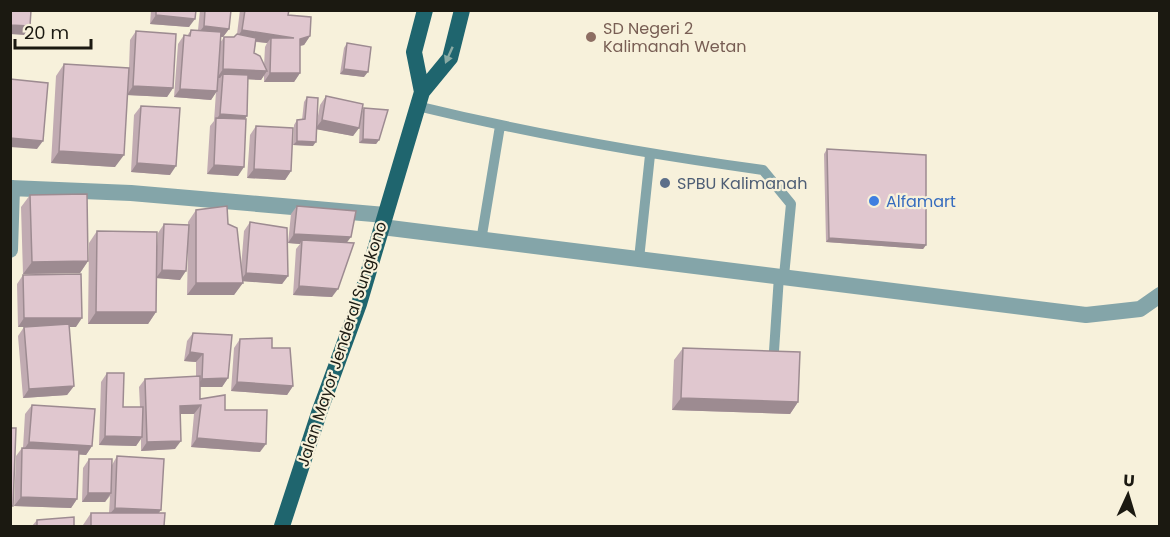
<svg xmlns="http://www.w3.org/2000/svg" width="1170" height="537" font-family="Poppins,sans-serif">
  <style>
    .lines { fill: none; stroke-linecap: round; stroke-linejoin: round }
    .service { stroke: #84a5a9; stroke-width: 10 }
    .minor { stroke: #84a5a9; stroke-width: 16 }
    .tertiary { stroke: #84a5a9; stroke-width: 16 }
    .primary { stroke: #1f656e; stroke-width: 16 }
    .wall { fill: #c1abb2; fill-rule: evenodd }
    .shaded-wall { fill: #9d8b91 }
    .building { fill: #e0c7cf; stroke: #9d8b91; stroke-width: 1.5 }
    .oneway { fill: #8baba4 }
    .education-dot { fill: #8d6e63; stroke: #f7f1db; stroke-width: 2 }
    .service-dot { fill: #5c6f8a; stroke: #f7f1db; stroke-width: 2 }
    .shop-dot { fill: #3f7fe0; stroke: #f7f1db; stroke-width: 2 }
    .labels { text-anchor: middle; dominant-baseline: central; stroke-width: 4.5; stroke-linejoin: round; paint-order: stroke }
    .education-label { font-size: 16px; fill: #785e54; stroke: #f7f1db; text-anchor: start }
    .service-label { font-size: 16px; fill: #4e5e75; stroke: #f7f1db; text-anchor: start }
    .shop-label { font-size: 16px; fill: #366cbe; stroke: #f7f1db; text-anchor: start }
    .street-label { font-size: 16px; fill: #1b1911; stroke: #f7f1db }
  </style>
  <rect width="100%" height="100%" fill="#f7f1db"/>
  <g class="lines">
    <!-- service -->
    <path class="service" d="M 417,106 C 532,134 647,154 763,170 L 791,204 L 784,276
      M 481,241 L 500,126
      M 639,259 L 650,155
      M 774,351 L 779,276"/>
    <!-- minor -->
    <path class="minor" d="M 10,188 L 131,193 L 385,215
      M 10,250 L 12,188"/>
    <!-- tertiary -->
    <path class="tertiary" d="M 382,227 L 1086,315 L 1140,309 L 1160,295"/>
    <!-- primary -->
    <path class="primary" d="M 422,92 L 414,52 L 425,10
      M 282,526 L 320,410 L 359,304 L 422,92 L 450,58 L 462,10"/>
  </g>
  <!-- wall -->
  <path class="wall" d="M 151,10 L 196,10 L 189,27 L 150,24 Z
    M 200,10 L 231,10 L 229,29 L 223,37 L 220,37 L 220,43 L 224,37 L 234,37 L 237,34 L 240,10 L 289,10 L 288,15 L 310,36 L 304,45 L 300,46 L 300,73 L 294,82 L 264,82 L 264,75 L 261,80 L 248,79 L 245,119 L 238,176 L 207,174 L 210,126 L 214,121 L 216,92 L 211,100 L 174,97 L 178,44 L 184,35 L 187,36 L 191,30 L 198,30 ZM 256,42 L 267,43 L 265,47 L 264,66 L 254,53 Z
    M 136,31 L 173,88 L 167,97 L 127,95 L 115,167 L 51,163 L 56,76 L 64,64 L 129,68 L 130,40 Z
    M 347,43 L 364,77 L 340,74 L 344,48 Z
    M 326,96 L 362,111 L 364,108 L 379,140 L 376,144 L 359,143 L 360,119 L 359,128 L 353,136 L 317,129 L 313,146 L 293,145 L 294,125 L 297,120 L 302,120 L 304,102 L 307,97 L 317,121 L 320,105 Z
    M 141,106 L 170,175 L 131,172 L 134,115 Z
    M 256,126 L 291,171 L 285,180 L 247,178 L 250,135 Z
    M 827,149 L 926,245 L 923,249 L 826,242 L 824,154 Z
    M 30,195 L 88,261 L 80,273 L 23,274 L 21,207 Z
    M 297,206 L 346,243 L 332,297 L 293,295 L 296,249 L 300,244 L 288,243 L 291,214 Z
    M 196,210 L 228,224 L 241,268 L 244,231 L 250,222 L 288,276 L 282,284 L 243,281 L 234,295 L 187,295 L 188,250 L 180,280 L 156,278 L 156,312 L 148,324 L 88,324 L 89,243 L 97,231 L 156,260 L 158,233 L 164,224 L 188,225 L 188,222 Z
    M 23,275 L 76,327 L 69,327 L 74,386 L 67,395 L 23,398 L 18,336 L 24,327 L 18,327 L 17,284 Z
    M 193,333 L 228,378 L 222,387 L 200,387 L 200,399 L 225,410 L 260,452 L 191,447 L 194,414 L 180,414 L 175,449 L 141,451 L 141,439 L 136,446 L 99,445 L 101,382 L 107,373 L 123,407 L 140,407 L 139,387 L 145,379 L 196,377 L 196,362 L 184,361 L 187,341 Z
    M 240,339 L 272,348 L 293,386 L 287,395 L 231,391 L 234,348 Z
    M 683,348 L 798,402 L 790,414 L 672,410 L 674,360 Z
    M 32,405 L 92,446 L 86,455 L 79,454 L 77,499 L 71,508 L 14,506 L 16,456 L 22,448 L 23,448 L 25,414 Z
    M 117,456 L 158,513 L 164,526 L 83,526 L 83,525 L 91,513 L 109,513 L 110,496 L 105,502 L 82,502 L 83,468 L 89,459 L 112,465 Z
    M 37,520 L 74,526 L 32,526 Z"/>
  <!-- shaded-wall -->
  <path class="shaded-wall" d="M 156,15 L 195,19 L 189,27 L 150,24 Z
    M 10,25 L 30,26 L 24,35 L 10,34 Z
    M 204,26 L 229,29 L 223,37 L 197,35 Z
    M 242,30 L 294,38 L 271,38 L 267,43 L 236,39 Z
    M 310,36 L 304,45 L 294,47 L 300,39 Z
    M 223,69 L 267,71 L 261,80 L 223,78 L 223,74 L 220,78 L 217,78 Z
    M 344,69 L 368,72 L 364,77 L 340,74 Z
    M 270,73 L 300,73 L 294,82 L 264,82 Z
    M 133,86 L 173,88 L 167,97 L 127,95 Z
    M 180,89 L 217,91 L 211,100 L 174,97 Z
    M 220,114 L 247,116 L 241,125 L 216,120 Z
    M 322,120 L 359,128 L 353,136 L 315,129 Z
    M 10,138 L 43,141 L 37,149 L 10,147 Z
    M 363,139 L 379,140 L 376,144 L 359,143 Z
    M 297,141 L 316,142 L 313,146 L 293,145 Z
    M 59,151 L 124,155 L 115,167 L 51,163 Z
    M 137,163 L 176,166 L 170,175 L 131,172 Z
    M 214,165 L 244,167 L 238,176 L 207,174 Z
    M 254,169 L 291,171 L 285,180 L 247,178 Z
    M 294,234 L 351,237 L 345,245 L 302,240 L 300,244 L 288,243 Z
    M 829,238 L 926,245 L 923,249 L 826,242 Z
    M 88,261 L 80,273 L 23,274 L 32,262 Z
    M 162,270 L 186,271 L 180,280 L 156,278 Z
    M 246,273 L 288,276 L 282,284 L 240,281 Z
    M 196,283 L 243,283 L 234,295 L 187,295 Z
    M 299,286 L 338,289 L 332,297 L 293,295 Z
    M 96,312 L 156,312 L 148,324 L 88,324 Z
    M 24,318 L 82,318 L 76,327 L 18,327 Z
    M 190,352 L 203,354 L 196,362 L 184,361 Z
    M 228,378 L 222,387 L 196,387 L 202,379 Z
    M 237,382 L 293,386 L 287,395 L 231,391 Z
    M 74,386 L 67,395 L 23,398 L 29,389 Z
    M 681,398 L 798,402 L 790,414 L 672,410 Z
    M 201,405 L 194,414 L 173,414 L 180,406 Z
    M 105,436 L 142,437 L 136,446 L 99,445 Z
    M 197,438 L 266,444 L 260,452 L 191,447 Z
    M 181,441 L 175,449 L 141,451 L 147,442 Z
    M 29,442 L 92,446 L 86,455 L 23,451 Z
    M 88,493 L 111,493 L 105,502 L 82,502 Z
    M 21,497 L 77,499 L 71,508 L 14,506 Z
    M 115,508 L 161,510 L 154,519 L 108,516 Z"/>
  <!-- building -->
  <path class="building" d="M 10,10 L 31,10 L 30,26 L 10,25 Z
    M 156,10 L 196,10 L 195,19 L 156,15 Z
    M 205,10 L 231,10 L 229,29 L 204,26 Z
    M 245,10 L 289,10 L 288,15 L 311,17 L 310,36 L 300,39 L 300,73 L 270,73 L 271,38 L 294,38 L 242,30 Z
    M 191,30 L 221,32 L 217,91 L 180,89 L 184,35 L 190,36 Z
    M 136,31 L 176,34 L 173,88 L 133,86 Z
    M 237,34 L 256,38 L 254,53 L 260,56 L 267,71 L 223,69 L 224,37 L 234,37 Z
    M 347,43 L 371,47 L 368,72 L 344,69 Z
    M 64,64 L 129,68 L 124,155 L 59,151 Z
    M 223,74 L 248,75 L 247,116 L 220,114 Z
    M 10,79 L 48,83 L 43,141 L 10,138 Z
    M 326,96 L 363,104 L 359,128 L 322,120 Z
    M 307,97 L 318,98 L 316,142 L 297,141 L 297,120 L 305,119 Z
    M 141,106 L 180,108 L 176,166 L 137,163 Z
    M 364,108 L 388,110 L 379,140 L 363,139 Z
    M 216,118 L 246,119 L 244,167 L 214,165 Z
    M 256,126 L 293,128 L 291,171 L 254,169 Z
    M 827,149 L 926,155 L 926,245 L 829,238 Z
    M 87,194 L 88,261 L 32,262 L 30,195 Z
    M 227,206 L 228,224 L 237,228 L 243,283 L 196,283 L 196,210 Z
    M 297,206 L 356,211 L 351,237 L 294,234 Z
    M 250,222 L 287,228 L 288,276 L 246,273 Z
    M 164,224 L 189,225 L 186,271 L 162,270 Z
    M 97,231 L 157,232 L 156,312 L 96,312 Z
    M 302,240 L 354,243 L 338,289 L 299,286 Z
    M 81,274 L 82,318 L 24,318 L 23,275 Z
    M 69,324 L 74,386 L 29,389 L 24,327 Z
    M 193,333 L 232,335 L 228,378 L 202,379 L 203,354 L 190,352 Z
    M 272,338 L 272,348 L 290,348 L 293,386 L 237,382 L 240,339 Z
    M 683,348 L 800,352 L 798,402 L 681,398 Z
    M 107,373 L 124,373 L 123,407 L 143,407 L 142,437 L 105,436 Z
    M 200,376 L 200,399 L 225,395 L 225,410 L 267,410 L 266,444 L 197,438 L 201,405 L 180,406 L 181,441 L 147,442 L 145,379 Z
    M 32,405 L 95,409 L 92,446 L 29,442 Z
    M 10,428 L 16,428 L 13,506 L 10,506 Z
    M 22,448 L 79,450 L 77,499 L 21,497 Z
    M 117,456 L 164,459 L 161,510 L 115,508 Z
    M 89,459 L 112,459 L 111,493 L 88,493 Z
    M 91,513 L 165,513 L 164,526 L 91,526 Z
    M 74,517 L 74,526 L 37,526 L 37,520 Z"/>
  <!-- one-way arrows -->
  <defs><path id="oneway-solid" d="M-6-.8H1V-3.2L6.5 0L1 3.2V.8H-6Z" transform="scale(1.5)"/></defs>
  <use class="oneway" href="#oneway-solid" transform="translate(449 55) rotate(114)"/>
  <!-- markers -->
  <circle class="education-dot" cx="591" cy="37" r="6"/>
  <circle class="service-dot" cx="665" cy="183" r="6"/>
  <circle class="shop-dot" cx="874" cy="201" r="6"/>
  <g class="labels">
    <!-- education labels -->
    <g class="education-label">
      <text x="603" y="28">SD Negeri 2<tspan x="603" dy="18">Kalimanah Wetan</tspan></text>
    </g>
    <!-- service labels -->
    <g class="service-label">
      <text x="677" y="183">SPBU Kalimanah</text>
    </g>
    <!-- shop labels -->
    <g class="shop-label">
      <text x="886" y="201">Alfamart</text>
    </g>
    <!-- street labels -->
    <g class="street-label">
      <text transform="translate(342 344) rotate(-72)">Jalan Mayor Jenderal Sungkono</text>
    </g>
  </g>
  <!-- border -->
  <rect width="1170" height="537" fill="none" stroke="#1b1911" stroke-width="24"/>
  <!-- north arrow -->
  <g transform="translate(1128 495) rotate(4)" stroke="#f7f1db" stroke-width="4.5" paint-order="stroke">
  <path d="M0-4.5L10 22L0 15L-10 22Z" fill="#1b1911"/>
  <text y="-9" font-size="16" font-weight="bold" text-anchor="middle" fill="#1b1911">U</text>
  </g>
  <!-- scale -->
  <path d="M15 39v9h76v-9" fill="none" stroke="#1b1911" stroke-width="3"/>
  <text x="24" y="39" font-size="18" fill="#1b1911" stroke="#f7f1db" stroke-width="4.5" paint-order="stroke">20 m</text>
</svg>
